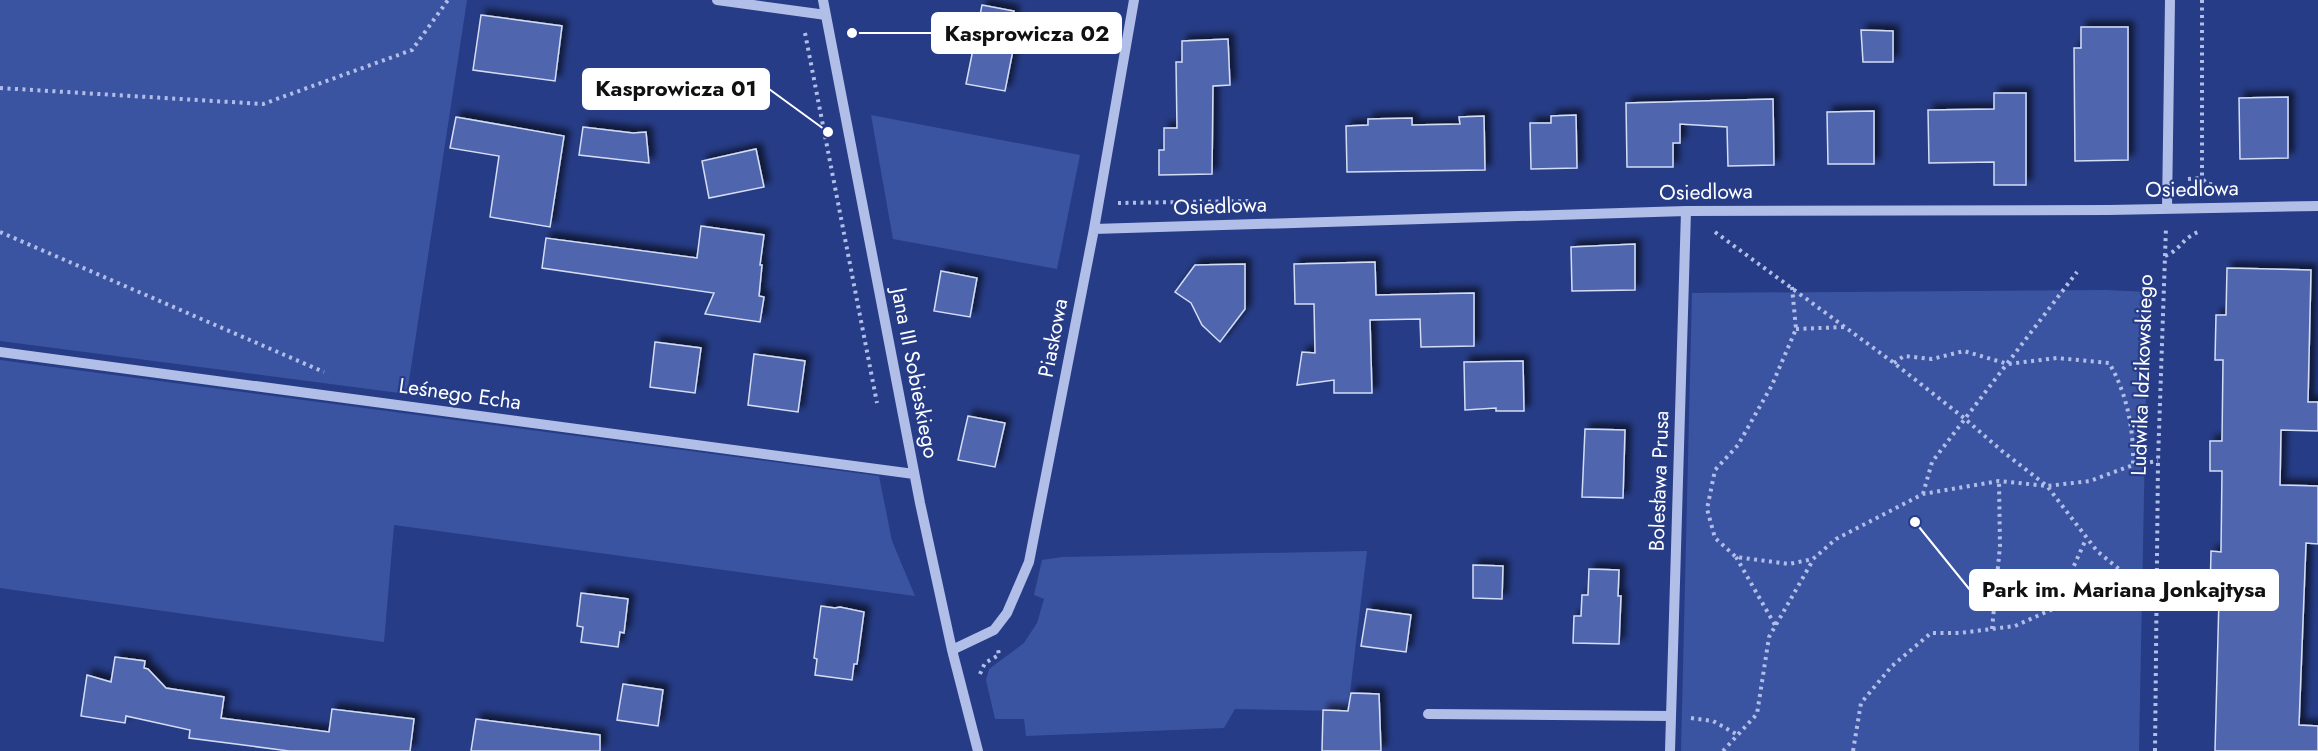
<svg xmlns="http://www.w3.org/2000/svg" width="2318" height="751" font-family="Jost,sans-serif">
  <style>
    .green { fill: #3b54a2 }
    .building { fill: #4f65ad; stroke: #d4ddf6; stroke-width: 1.5; filter: url(#shadow) }
    .lines { fill: none; stroke-linecap: round; stroke-linejoin: round }
    .path { stroke: #b1bee8; stroke-width: 4; stroke-dasharray: 3 4.5; stroke-linecap: butt }
    .minor { stroke: #b1bee8; stroke-width: 10 }
    .labels { text-anchor: middle; dominant-baseline: central; stroke-width: 4.5; stroke-linejoin: round; paint-order: stroke }
    .street-label { font-size: 21px; fill: #fff; stroke: #263c86 }
    .leader { fill: none; stroke: #fff; stroke-width: 2 }
    .callout-dot { fill: #fff; stroke: #263c86; stroke-width: 2 }
    .callout { fill: #fff; stroke: #fff; stroke-width: 2 }
    .callout-label { font-size: 22px; text-anchor: middle; font-weight: bold; fill: #111 }
  </style>
  <defs>
    <filter id="shadow"><feDropShadow dx="5.5" dy="-5.5" stdDeviation="3" flood-color="#0009"/></filter>
  </defs>
  <rect width="100%" height="100%" fill="#263c86"/>
  <!-- green -->
  <path class="green" d="M 0,0 L 467,0 L 407,394 L 0,341 Z
    M 871,115 L 1080,155 L 1057,269 L 893,239 Z
    M 2106,290 L 2148,292 L 2139,751 L 1681,751 L 1692,293 Z
    M 0,360 L 879,476 L 892,541 L 915,596 L 394,525 L 384,642 L 0,588 Z
    M 1367,551 L 1348,709 L 1341,711 L 1235,709 L 1224,728 L 1026,736 L 1024,719 L 995,719 L 986,680 L 989,669 L 1024,643 L 1037,623 L 1044,599 L 1034,595 L 1042,560 L 1062,557 Z"/>
  <!-- building -->
  <path class="building" d="M 982,5 L 1014,11 L 1010,29 L 1017,30 L 1005,91 L 966,84 Z
    M 481,15 L 562,26 L 555,81 L 473,70 Z
    M 2081,27 L 2128,27 L 2128,160 L 2075,161 L 2074,48 L 2081,48 Z
    M 1861,30 L 1893,31 L 1893,62 L 1863,62 Z
    M 1228,39 L 1230,85 L 1213,86 L 1212,174 L 1159,175 L 1159,150 L 1164,150 L 1164,128 L 1177,128 L 1176,62 L 1182,62 L 1182,41 Z
    M 1994,93 L 2026,93 L 2026,185 L 1994,185 L 1994,162 L 1929,163 L 1928,110 L 1994,109 Z
    M 2288,97 L 2288,158 L 2240,159 L 2239,98 Z
    M 1773,99 L 1774,165 L 1728,166 L 1727,127 L 1680,124 L 1680,143 L 1673,143 L 1673,167 L 1627,167 L 1626,103 Z
    M 1874,111 L 1874,164 L 1828,164 L 1827,112 Z
    M 1576,115 L 1577,168 L 1531,169 L 1530,123 L 1551,123 L 1551,116 Z
    M 1484,116 L 1485,170 L 1347,172 L 1346,126 L 1368,125 L 1368,119 L 1412,118 L 1412,125 L 1460,124 L 1459,117 Z
    M 456,117 L 564,136 L 550,227 L 490,217 L 499,156 L 450,148 Z
    M 583,127 L 633,133 L 646,132 L 649,163 L 579,155 Z
    M 756,149 L 764,187 L 709,198 L 702,161 Z
    M 701,226 L 764,235 L 760,265 L 762,265 L 759,296 L 764,297 L 760,322 L 705,314 L 714,293 L 542,268 L 546,238 L 697,258 Z
    M 1635,244 L 1635,290 L 1572,291 L 1571,247 Z
    M 1375,262 L 1376,295 L 1474,293 L 1474,346 L 1421,347 L 1420,319 L 1370,320 L 1372,393 L 1334,393 L 1334,380 L 1297,385 L 1302,352 L 1315,353 L 1314,304 L 1295,304 L 1294,264 Z
    M 1245,264 L 1245,309 L 1220,342 L 1202,325 L 1191,303 L 1175,292 L 1195,265 Z
    M 2227,268 L 2311,270 L 2308,402 L 2318,402 L 2318,431 L 2281,430 L 2280,485 L 2318,486 L 2318,544 L 2306,543 L 2299,725 L 2318,726 L 2318,751 L 2215,751 L 2219,598 L 2210,597 L 2211,551 L 2221,552 L 2222,471 L 2210,471 L 2210,441 L 2222,441 L 2223,360 L 2215,360 L 2216,315 L 2226,315 Z
    M 941,271 L 977,278 L 970,317 L 934,311 Z
    M 655,342 L 701,348 L 695,393 L 650,387 Z
    M 754,354 L 805,361 L 798,412 L 748,405 Z
    M 1523,361 L 1524,411 L 1496,411 L 1496,408 L 1465,410 L 1464,362 Z
    M 968,416 L 1005,423 L 995,467 L 958,460 Z
    M 1585,429 L 1625,430 L 1623,498 L 1582,497 Z
    M 1473,565 L 1503,566 L 1502,599 L 1473,598 Z
    M 1589,569 L 1619,570 L 1618,596 L 1621,596 L 1619,644 L 1573,643 L 1574,616 L 1581,616 L 1582,595 L 1588,595 Z
    M 581,593 L 628,599 L 624,633 L 620,632 L 618,647 L 581,642 L 583,627 L 577,626 Z
    M 821,606 L 835,608 L 840,607 L 864,612 L 857,664 L 854,664 L 852,680 L 815,675 L 817,659 L 814,658 Z
    M 1367,609 L 1411,615 L 1406,652 L 1361,646 Z
    M 115,657 L 145,661 L 144,668 L 148,669 L 166,688 L 224,697 L 221,718 L 329,732 L 332,709 L 414,719 L 410,751 L 289,751 L 189,738 L 190,730 L 126,716 L 125,723 L 81,716 L 87,675 L 111,682 Z
    M 623,684 L 663,690 L 658,726 L 617,720 Z
    M 1351,693 L 1379,694 L 1381,751 L 1322,751 L 1323,710 L 1348,711 Z
    M 476,719 L 600,735 L 600,751 L 471,751 Z"/>
  <g class="lines">
    <!-- path -->
    <path class="path" d="M 2202,0 L 2202,178 L 2206,183 L 2214,185
      M 805,33 L 877,403
      M 0,88 L 263,104 L 412,50 L 448,0
      M 2188,179 L 2202,178
      M 1118,203 L 1251,201
      M 0,232 L 324,372
      M 1715,232 L 1894,363 L 1964,418 L 2002,451 L 2047,486 L 2097,551 L 2157,600
      M 2165,256 C 2181,250 2182,237 2201,231
      M 1792,287 L 1796,329 L 1772,385 L 1738,445 L 1715,470 L 1707,509 L 1715,538 L 1736,557 L 1789,564 L 1813,559 L 1836,539 L 1923,494 L 1999,481 L 2047,486 L 2090,481 L 2133,465 L 2158,461
      M 1796,329 L 1845,327
      M 1894,363 L 1904,356 L 1932,359 L 1964,351 L 2008,364 L 2057,358 L 2109,363 C 2127,393 2134,430 2133,465
      M 1923,494 L 1932,462 L 2077,272
      M 1736,557 L 1775,625
      M 1992,629 L 2000,546 L 1999,481
      M 980,674 L 985,663 L 999,655 L 998,649
      M 1691,718 L 1713,721 L 1738,735
      M 1723,751 L 1757,714 L 1769,637 L 1813,560
      M 1853,751 L 1861,703 L 1892,666 L 1931,633 L 1960,633 L 2015,626 L 2055,608 L 2086,539
      M 2155,751 L 2158,461 L 2166,227"/>
    <!-- minor -->
    <path class="minor" d="M 717,0 L 826,15
      M 823,0 L 920,503 L 952,650 L 978,751
      M 2167,209 L 2170,0
      M 1094,229 L 1686,211 L 2109,210 L 2318,206
      M 0,352 L 914,474
      M 952,650 L 994,630 L 1007,613 L 1029,562 L 1094,229 L 1134,0
      M 1428,714 L 1671,716
      M 1670,751 L 1686,211"/>
  </g>
  <g class="labels">
    <!-- street labels -->
    <g class="street-label">
      <text transform="translate(2192 189) rotate(-1)">Osiedlowa</text>
      <text transform="translate(1706 192) rotate(-1)">Osiedlowa</text>
      <text transform="translate(1220 206) rotate(-2)">Osiedlowa</text>
      <text transform="translate(1053 338) rotate(-79)">Piaskowa</text>
      <text transform="translate(915 373) rotate(79)">Jana III Sobieskiego</text>
      <text transform="translate(2142 375) rotate(-88)">Ludwika Idzikowskiego</text>
      <text transform="translate(460 394) rotate(8)">Leśnego Echa</text>
      <text transform="translate(1659 481) rotate(-88)">Bolesława Prusa</text>
    </g>
  </g>
  <!-- callouts -->
  <path class="leader" d="M852 33L932 33M828 132L769 89M1915 522L1970 590"/>
  <g class="callout-dot">
    <circle cx="852" cy="33" r="6"/>
    <circle cx="828" cy="132" r="6"/>
    <circle cx="1915" cy="522" r="6"/>
  </g>
  <g class="callout">
    <rect x="932" y="13" width="189" height="40" rx="6"/>
    <rect x="583" y="69" width="186" height="40" rx="6"/>
    <rect x="1970" y="570" width="308" height="40" rx="6"/>
  </g>
  <g class="callout-label">
    <text x="1027" y="41">Kasprowicza 02</text>
    <text x="676" y="96">Kasprowicza 01</text>
    <text x="2124" y="597">Park im. Mariana Jonkajtysa</text>
  </g>
</svg>
